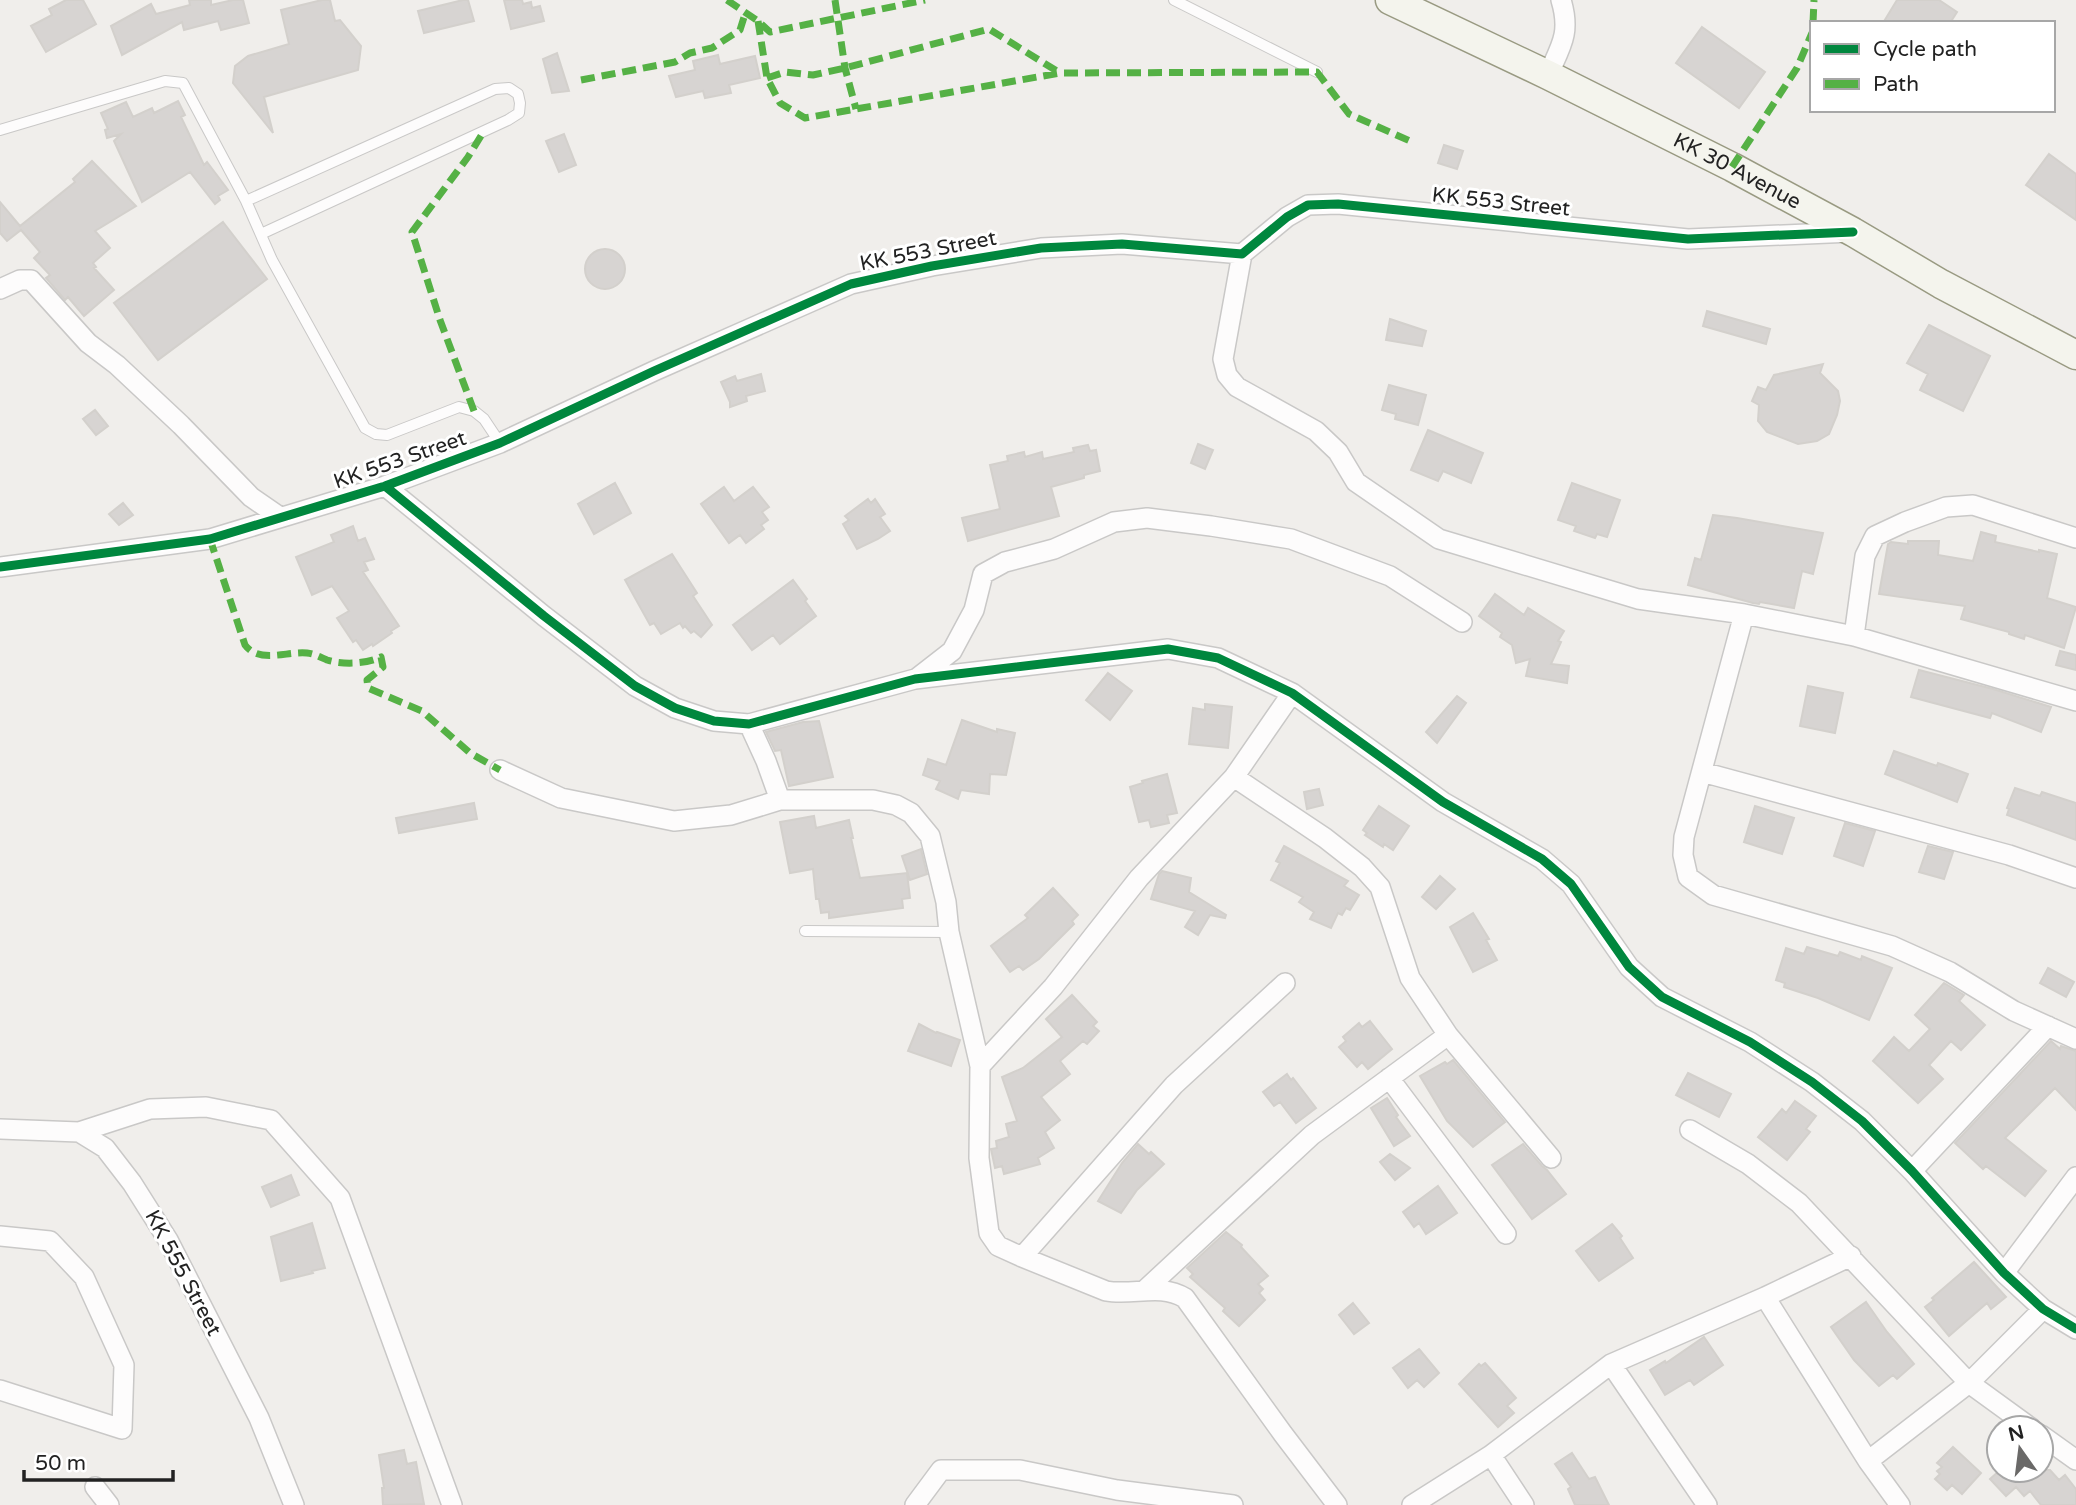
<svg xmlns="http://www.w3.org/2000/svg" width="2076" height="1505" font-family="'Varela Round',sans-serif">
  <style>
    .building { fill: #d7d4d2; stroke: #d3d0cc; stroke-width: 2 }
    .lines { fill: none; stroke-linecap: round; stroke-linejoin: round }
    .lane-casing { stroke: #c9c8c7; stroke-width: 12 }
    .street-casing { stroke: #c9c8c7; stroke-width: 22 }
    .secondary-casing { stroke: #999a82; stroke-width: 31 }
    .lane { stroke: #fdfcfc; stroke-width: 10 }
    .street { stroke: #fdfcfc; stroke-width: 19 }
    .secondary { stroke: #f4f4ed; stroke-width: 28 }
    .quiet { stroke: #55b145; stroke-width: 7; stroke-dasharray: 14 7; stroke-linecap: butt }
    .cycleway-casing { stroke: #fff; stroke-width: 13 }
    .cycleway { stroke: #00873e; stroke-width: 9 }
    .labels { text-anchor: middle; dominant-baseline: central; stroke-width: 6; stroke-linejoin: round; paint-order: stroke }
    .street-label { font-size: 21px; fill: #222; stroke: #fff }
  </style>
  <rect width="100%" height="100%" fill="#f0eeeb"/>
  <!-- building -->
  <path class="building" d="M 66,0 L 83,0 L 96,24 L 46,52 L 31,26 L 52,15 L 49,9 Z
    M 189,0 L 211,0 L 211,5 L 233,0 L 243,0 L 249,23 L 221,30 L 218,21 L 184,30 L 182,22 L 122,55 L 111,26 L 151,4 L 156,14 L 190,5 Z
    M 330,0 L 335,21 L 340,20 L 361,46 L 358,70 L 264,97 L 273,133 L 233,83 L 235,66 L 248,56 L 289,44 L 281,10 L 322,0 Z
    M 463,0 L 468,0 L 474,21 L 424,33 L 418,11 Z
    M 504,0 L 522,0 L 523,4 L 531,2 L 532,8 L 540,6 L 544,21 L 511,29 Z
    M 1897,0 L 1939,0 L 1957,12 L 1950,23 L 1883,23 Z
    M 1702,27 L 1765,72 L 1739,108 L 1676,63 Z
    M 557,53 L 569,91 L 552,93 L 543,59 Z
    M 718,55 L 720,64 L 755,56 L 760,78 L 729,85 L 731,93 L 705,98 L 703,91 L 676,97 L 669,76 L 695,70 L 693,61 Z
    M 178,101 L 185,115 L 181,117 L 204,165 L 207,162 L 228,190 L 218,196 L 220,200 L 215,204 L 190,172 L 142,202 L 114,141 L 121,134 L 107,138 L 105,130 L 108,129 L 101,113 L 126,102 L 133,117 L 152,108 L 154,113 Z
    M 564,134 L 576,165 L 559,172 L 546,141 Z
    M 1444,145 L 1463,151 L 1457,169 L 1438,163 Z
    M 2049,154 L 2076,174 L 2076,220 L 2026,185 Z
    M 92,161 L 136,206 L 95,231 L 110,248 L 93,263 L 96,267 L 94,268 L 114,290 L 84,316 L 68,297 L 65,300 L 46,278 L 50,275 L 34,258 L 40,252 L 21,230 L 7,241 L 0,233 L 0,202 L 20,226 L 75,182 L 73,179 Z
    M 223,222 L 267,279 L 158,360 L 114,303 Z
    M585 269a20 20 0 1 1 40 0a20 20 0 1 1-40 0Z
    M 1707,311 L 1770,329 L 1766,344 L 1703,326 Z
    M 1390,319 L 1426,331 L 1422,346 L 1386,340 Z
    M 1929,325 L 1990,356 L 1963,411 L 1920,390 L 1928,374 L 1907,363 Z
    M 1823,364 L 1820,373 L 1838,391 L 1840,401 L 1837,415 L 1829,434 L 1817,441 L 1798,444 L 1767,432 L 1758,421 L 1759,405 L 1752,401 L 1758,387 L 1766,390 L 1774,375 Z
    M 761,374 L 765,391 L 746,396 L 747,401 L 730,407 L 730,402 L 721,382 L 735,376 L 737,381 Z
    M 1389,385 L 1426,395 L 1418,425 L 1395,419 L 1396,414 L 1382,410 Z
    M 95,410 L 108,426 L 96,435 L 83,419 Z
    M 1428,430 L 1483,453 L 1471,483 L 1443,471 L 1438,481 L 1411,470 Z
    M 1198,444 L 1213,450 L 1205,469 L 1191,463 Z
    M 1088,445 L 1090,451 L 1096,450 L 1100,471 L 1084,475 L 1084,478 L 1051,487 L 1059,516 L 968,541 L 962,518 L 1000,509 L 990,465 L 1008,461 L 1007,456 L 1024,452 L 1025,457 L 1042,452 L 1043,459 L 1074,452 L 1073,448 Z
    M 615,483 L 631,513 L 594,534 L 578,504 Z
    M 1572,483 L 1620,500 L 1607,537 L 1597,534 L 1595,538 L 1574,531 L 1576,526 L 1558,520 Z
    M 724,487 L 734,501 L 753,487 L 769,507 L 762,512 L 768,520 L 761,525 L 764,529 L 746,543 L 740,535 L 729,543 L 701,504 Z
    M 868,499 L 871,503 L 875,499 L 885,514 L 880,517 L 890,531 L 878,539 L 857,549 L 843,524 L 849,520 L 845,516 Z
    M 123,503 L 133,515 L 119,525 L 109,514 Z
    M 1713,515 L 1737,518 L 1823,533 L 1813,574 L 1802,571 L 1794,608 L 1760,602 L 1759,604 L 1753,603 L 1688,585 L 1695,558 L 1701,560 Z
    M 353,526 L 358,541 L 365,538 L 374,559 L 364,562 L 368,570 L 363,572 L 399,626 L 391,631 L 392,633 L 373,646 L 372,644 L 363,650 L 356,640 L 353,642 L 337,618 L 349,611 L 332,586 L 312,595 L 296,557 L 334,542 L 331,535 Z
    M 1981,532 L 1996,536 L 1995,542 L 2039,552 L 2039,550 L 2057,554 L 2047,598 L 2076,607 L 2064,648 L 2025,635 L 2024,639 L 2009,634 L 2009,632 L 1961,619 L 1965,606 L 1879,594 L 1888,544 L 1891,542 L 1908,544 L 1908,541 L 1939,541 L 1938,555 L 1973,561 Z
    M 672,554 L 697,593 L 693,596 L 712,625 L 701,637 L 694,631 L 691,633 L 685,626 L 683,628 L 680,623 L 661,634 L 654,623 L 650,625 L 625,580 Z
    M 793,580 L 807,599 L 805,601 L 816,616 L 780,644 L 773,635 L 752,650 L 733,625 Z
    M 1495,594 L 1524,615 L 1528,608 L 1564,631 L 1558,641 L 1561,642 L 1551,664 L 1569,666 L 1567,683 L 1526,676 L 1530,659 L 1516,663 L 1512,645 L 1500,637 L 1502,633 L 1479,616 Z
    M 2060,651 L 2076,655 L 2076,670 L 2056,665 Z
    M 1919,670 L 1993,689 L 2051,707 L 2041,732 L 1992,713 L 1990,718 L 1911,697 Z
    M 1108,673 L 1132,691 L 1110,720 L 1086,700 Z
    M 1808,686 L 1843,693 L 1835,733 L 1800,726 Z
    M 1457,696 L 1466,703 L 1437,743 L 1426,732 Z
    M 1205,704 L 1232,707 L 1228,748 L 1189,744 L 1193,708 L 1205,710 Z
    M 962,720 L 997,732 L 997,729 L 1015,733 L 1006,775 L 990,774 L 989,794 L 961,790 L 958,799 L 936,789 L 940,781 L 923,775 L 928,759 L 946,765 Z
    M 819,721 L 833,777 L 789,786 L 781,750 L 775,751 L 766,732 L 803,722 Z
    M 1894,751 L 1937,766 L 1938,763 L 1968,774 L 1957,802 L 1885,774 Z
    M 1167,774 L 1177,813 L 1167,815 L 1169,823 L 1151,827 L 1149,820 L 1139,822 L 1130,787 L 1143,783 L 1142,781 Z
    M 2015,788 L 2040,796 L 2042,792 L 2076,803 L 2076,840 L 2007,815 L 2009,809 L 2007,808 Z
    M 1319,789 L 1323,805 L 1307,809 L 1304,792 Z
    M 474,803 L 477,819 L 399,833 L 396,818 Z
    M 1379,806 L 1409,826 L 1393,850 L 1384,844 L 1383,847 L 1365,835 L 1367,833 L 1363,830 Z
    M 1755,806 L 1794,818 L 1782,854 L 1744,842 Z
    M 814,816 L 816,828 L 849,820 L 853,838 L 851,838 L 860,878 L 907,873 L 910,898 L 902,899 L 903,908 L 829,918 L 829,912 L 821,913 L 819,899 L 816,899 L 813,869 L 790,873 L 780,822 Z
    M 1845,823 L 1875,831 L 1863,866 L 1834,856 Z
    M 1284,846 L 1348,881 L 1344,886 L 1359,895 L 1350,910 L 1346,908 L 1342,915 L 1338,913 L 1331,928 L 1310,919 L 1314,912 L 1299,902 L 1303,897 L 1271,880 L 1280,863 L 1276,861 Z
    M 1928,846 L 1953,852 L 1944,879 L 1919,872 Z
    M 921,849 L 927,874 L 910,880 L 902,856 Z
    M 1162,871 L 1191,878 L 1189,892 L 1226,915 L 1225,918 L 1210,915 L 1198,935 L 1185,927 L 1195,911 L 1151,899 L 1159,874 Z
    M 1440,876 L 1455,889 L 1436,909 L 1422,897 Z
    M 1053,888 L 1078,915 L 1072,921 L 1074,924 L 1039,959 L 1023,970 L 1019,966 L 1010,972 L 991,946 L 1028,918 L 1025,915 Z
    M 1473,913 L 1489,939 L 1486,940 L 1497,960 L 1473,972 L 1450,927 Z
    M 1807,947 L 1838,956 L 1840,952 L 1861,960 L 1862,956 L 1892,968 L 1869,1020 L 1818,998 L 1784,987 L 1785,983 L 1776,980 L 1786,948 L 1804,954 Z
    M 2048,968 L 2074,982 L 2066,997 L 2040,983 Z
    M 1944,983 L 1964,995 L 1959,1001 L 1985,1025 L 1961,1050 L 1951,1041 L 1929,1065 L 1943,1079 L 1918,1103 L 1873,1061 L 1894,1037 L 1909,1051 L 1930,1029 L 1915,1015 Z
    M 1072,995 L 1097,1022 L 1093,1026 L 1099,1031 L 1087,1044 L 1083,1041 L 1060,1061 L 1070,1074 L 1041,1097 L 1060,1120 L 1045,1132 L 1054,1148 L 1038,1158 L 1040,1164 L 1004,1174 L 1002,1166 L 995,1168 L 991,1149 L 997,1148 L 996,1141 L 1009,1137 L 1006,1124 L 1017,1121 L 1002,1077 L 1023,1068 L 1062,1037 L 1046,1019 Z
    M 1370,1021 L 1392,1049 L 1368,1069 L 1362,1062 L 1357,1067 L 1339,1047 L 1346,1041 L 1343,1037 L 1359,1023 L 1362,1027 Z
    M 919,1024 L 936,1033 L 937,1032 L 960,1040 L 951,1066 L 908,1051 Z
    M 2051,1041 L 2060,1049 L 2061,1046 L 2076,1051 L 2076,1110 L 2055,1088 L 2005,1138 L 2046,1171 L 2025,1196 L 1986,1166 L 1983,1169 L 1955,1143 Z
    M 1453,1060 L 1505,1122 L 1473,1147 L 1447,1121 L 1420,1076 L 1445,1062 L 1447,1064 Z
    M 1688,1073 L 1731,1094 L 1719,1117 L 1676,1095 Z
    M 1287,1074 L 1291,1080 L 1293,1078 L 1316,1108 L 1296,1123 L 1280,1102 L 1274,1106 L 1263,1092 Z
    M 1387,1098 L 1398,1115 L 1396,1117 L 1410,1136 L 1394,1146 L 1371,1108 Z
    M 1795,1101 L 1816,1116 L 1806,1129 L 1810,1132 L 1787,1160 L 1758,1137 L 1782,1109 L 1786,1113 Z
    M 1138,1144 L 1149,1154 L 1151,1152 L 1164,1164 L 1137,1190 L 1121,1213 L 1098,1201 L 1122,1163 Z
    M 1523,1144 L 1542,1166 L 1547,1170 L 1566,1194 L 1532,1219 L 1492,1165 Z
    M 1390,1154 L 1410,1168 L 1395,1180 L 1380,1162 Z
    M 291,1175 L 299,1195 L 271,1207 L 262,1187 Z
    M 1438,1186 L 1457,1213 L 1426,1234 L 1419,1223 L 1414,1227 L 1403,1212 Z
    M 312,1223 L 325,1268 L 312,1271 L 313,1273 L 281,1281 L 271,1237 Z
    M 1612,1224 L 1622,1236 L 1620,1238 L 1633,1258 L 1599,1281 L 1576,1251 Z
    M 1226,1232 L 1242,1245 L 1241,1247 L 1268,1276 L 1258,1284 L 1263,1289 L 1259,1293 L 1265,1300 L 1239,1326 L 1223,1311 L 1225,1308 L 1190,1277 L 1193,1274 L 1187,1268 Z
    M 1974,1262 L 2006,1297 L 1991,1309 L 1987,1303 L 1949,1336 L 1925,1307 L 1934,1300 L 1932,1298 Z
    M 1866,1302 L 1887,1332 L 1914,1364 L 1897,1379 L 1893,1375 L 1879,1386 L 1854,1360 L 1831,1327 Z
    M 1353,1303 L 1369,1323 L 1354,1334 L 1339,1315 Z
    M 1704,1337 L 1723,1365 L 1694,1385 L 1690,1380 L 1665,1395 L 1650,1370 L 1665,1361 L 1666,1363 Z
    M 1419,1349 L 1439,1373 L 1424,1387 L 1417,1380 L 1408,1388 L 1393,1368 Z
    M 1485,1363 L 1516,1398 L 1507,1406 L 1514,1413 L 1498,1427 L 1459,1384 L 1479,1364 L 1481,1366 Z
    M 1953,1447 L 1981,1473 L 1962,1494 L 1952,1485 L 1947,1490 L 1935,1479 L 1940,1474 L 1937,1471 L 1942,1467 L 1937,1463 Z
    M 404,1450 L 407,1464 L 416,1462 L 424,1504 L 383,1505 L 382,1488 L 384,1488 L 379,1455 Z
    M 1572,1453 L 1589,1479 L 1595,1477 L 1609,1505 L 1575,1505 L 1568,1489 L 1571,1487 L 1555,1464 Z
    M 2000,1470 L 2050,1470 L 2059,1480 L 2065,1475 L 2076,1489 L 2076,1505 L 2041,1505 L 2030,1491 L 2024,1496 L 2016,1487 L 2006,1496 L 1990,1479 Z"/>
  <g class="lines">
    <defs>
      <path id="lane" d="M 1174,0 L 1317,72
        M 0,130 L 165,81 L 183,83 L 246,201 L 272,260 L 365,428 L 376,434 L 387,435 L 459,407 L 474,411 L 484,419 L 500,443
        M 246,201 L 495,89 L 509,88 L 518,94 L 520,103 L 519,113 L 508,120 L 261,234
        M 805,931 L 949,932"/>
      <path id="street" d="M 1548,75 C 1561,46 1571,33 1561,0
        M 1242,254 L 1223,359 L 1227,375 L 1237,387 L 1316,431 L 1338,452 L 1356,482 L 1439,539 L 1638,599 L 1744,614 L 1854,636 L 2076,701
        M 0,289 L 20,280 L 31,280 L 88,343 L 117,365 L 181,425 L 251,497 L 280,517
        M 385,486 L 544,616 L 635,686 L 675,708 L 714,721 L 749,724 L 915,679 L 1168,649 L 1218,658 L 1292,693 L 1443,802 L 1542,859 L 1571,884 L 1629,967 L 1662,997 L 1750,1042 L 1812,1082 L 1862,1121 L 1912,1171 L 2004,1273 L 2043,1309 L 2076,1329
        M 0,567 L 210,539 L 385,486 L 500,443 L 654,371 L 851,284 L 932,266 L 1041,248 L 1122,244 L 1242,254 L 1287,217 L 1308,205 L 1338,204 L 1688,239 L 1852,232
        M 1744,614 L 1684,837 L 1683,855 L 1688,877 L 1713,895 L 1892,946 L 1950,972 L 2014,1011 L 2076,1039
        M 1854,636 L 1865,556 L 1875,536 L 1905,522 L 1946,507 L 1973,505 L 2076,538
        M 916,679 L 952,651 L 974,610 L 983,574 L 1005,562 L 1054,549 L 1114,522 L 1147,518 L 1211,526 L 1291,539 L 1390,576 L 1462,622
        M 749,724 L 766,761 L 780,800 L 873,800 L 896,805 L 911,813 L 930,836 L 946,902 L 949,932 L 980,1066 L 979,1158 L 989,1233 L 998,1246 L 1022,1257 L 1106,1291 C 1133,1296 1160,1283 1185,1298 L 1283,1434 L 1337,1505
        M 500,770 L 561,798 L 674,821 L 731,815 L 780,800
        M 1702,772 L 2009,855 L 2076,878
        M 1234,777 L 1325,838 L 1362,867 L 1380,887 L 1410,978 L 1448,1035 L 1551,1158
        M 980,1066 L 1053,987 L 1139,878 L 1234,777 L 1292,693
        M 1389,1078 L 1506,1234
        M 0,1129 L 79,1132 L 105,1148 L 132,1183 L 168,1240 L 259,1418 L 294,1505
        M 1690,1130 L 1748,1164 L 1799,1203 L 1969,1383 L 2031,1428
        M 79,1132 L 150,1109 L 206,1107 L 271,1120 L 340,1198 L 452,1505
        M 1912,1171 L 2048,1026
        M 0,1236 L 50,1241 L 84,1277 L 124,1365 L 122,1429 L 0,1390
        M 1022,1257 L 1174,1085 L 1285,983
        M 2004,1273 L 2076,1177
        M 1145,1290 L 1312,1135 L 1448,1035
        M 1765,1297 L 1868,1461 L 1900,1505
        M 1611,1364 L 1707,1505
        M 2041,1435 L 2076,1460
        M 1491,1455 L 1524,1505
        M 1868,1461 L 1969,1383 L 2043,1309
        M 95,1487 L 109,1505
        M 915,1505 L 941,1470 L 1020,1470 L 1117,1490 L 1233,1505
        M 1412,1505 L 1491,1455 L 1611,1364 L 1765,1297 L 1851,1256"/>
      <g id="secondary">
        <path id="s1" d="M 1390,0 L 1548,75 L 1732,167 L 1853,232 L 1941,284 L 2076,355"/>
      </g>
    </defs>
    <!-- lane casing -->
    <use href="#lane" class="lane-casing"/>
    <!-- street casing -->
    <use href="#street" class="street-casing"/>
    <!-- secondary casing -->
    <use href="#secondary" class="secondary-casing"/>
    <!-- lane -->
    <use href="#lane" class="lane"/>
    <!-- street -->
    <use href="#street" class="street"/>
    <!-- secondary -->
    <use href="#secondary" class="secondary"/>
    <!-- quiet -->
    <path class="quiet" d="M 727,0 L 758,21 L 770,32 L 925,0
      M 835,0 L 845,68 L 856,109
      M 758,21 L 767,78 L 780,103 L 805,118 L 1060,73 L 1317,72 L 1349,114 L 1410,141
      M 1813,23 L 1814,0
      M 767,78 L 785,72 L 813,75 L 845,68 L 989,29 L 1060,73
      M 581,80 L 675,62 L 690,53 L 712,48 L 740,30 L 745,14
      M 1732,167 L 1797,68 L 1812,33
      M 474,411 L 440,320 L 412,232 L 468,157 L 484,131
      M 210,539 L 245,645 C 259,664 287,651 307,653 C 315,654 320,657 327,660 C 343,665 366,664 381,657 L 383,667 L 367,680 L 368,688 L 422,711 L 470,753 L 500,770"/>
    <defs>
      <path id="cycleway" d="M 385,486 L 544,616 L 635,686 L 675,708 L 714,721 L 749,724 L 915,679 L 1168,649 L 1218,658 L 1292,693 L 1443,802 L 1542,859 L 1571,884 L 1629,967 L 1662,997 L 1750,1042 L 1812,1082 L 1862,1121 L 1912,1171 L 2004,1273 L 2043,1309 L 2076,1329
        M 0,567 L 210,539 L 385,486 L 500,443 L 654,371 L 851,284 L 932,266 L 1041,248 L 1122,244 L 1242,254 L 1287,217 L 1308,205 L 1338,204 L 1688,239 L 1853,232"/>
    </defs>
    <!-- cycleway casing -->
    <use href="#cycleway" class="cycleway-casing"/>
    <!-- cycleway -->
    <use href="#cycleway" class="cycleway"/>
  </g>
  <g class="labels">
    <!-- street labels -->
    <g class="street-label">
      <text stroke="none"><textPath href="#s1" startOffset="387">KK 30 Avenue</textPath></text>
      <text transform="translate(1501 202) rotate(6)">KK 553 Street</text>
      <text transform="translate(928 251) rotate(-11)">KK 553 Street</text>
      <text transform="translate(400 460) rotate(-19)">KK 553 Street</text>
      <text transform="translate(183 1273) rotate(62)">KK 555 Street</text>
    </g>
  </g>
  <!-- legend -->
  <rect x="1810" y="21" width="245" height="91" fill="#ffffff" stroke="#a7a7a7" stroke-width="2"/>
  <rect x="1824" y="44" width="35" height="10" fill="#00873e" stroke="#a7a7a7" stroke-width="2"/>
  <text x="1873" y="56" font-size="21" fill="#222222">Cycle path</text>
  <rect x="1824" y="79" width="35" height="10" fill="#55b145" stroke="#a7a7a7" stroke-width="2"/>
  <text x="1873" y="91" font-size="21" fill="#222222">Path</text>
  <!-- north arrow -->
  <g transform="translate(2020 1449) rotate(346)"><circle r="33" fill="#ffffff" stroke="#a7a7a7" stroke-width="2"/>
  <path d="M0-5L12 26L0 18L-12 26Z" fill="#6a6968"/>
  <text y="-10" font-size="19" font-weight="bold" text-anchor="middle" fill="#222222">N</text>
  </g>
  <!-- scale -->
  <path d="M24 1470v10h149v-10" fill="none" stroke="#222222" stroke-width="3.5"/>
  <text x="35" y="1470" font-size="21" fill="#222222" stroke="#ffffff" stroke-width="5" paint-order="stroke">50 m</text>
</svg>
